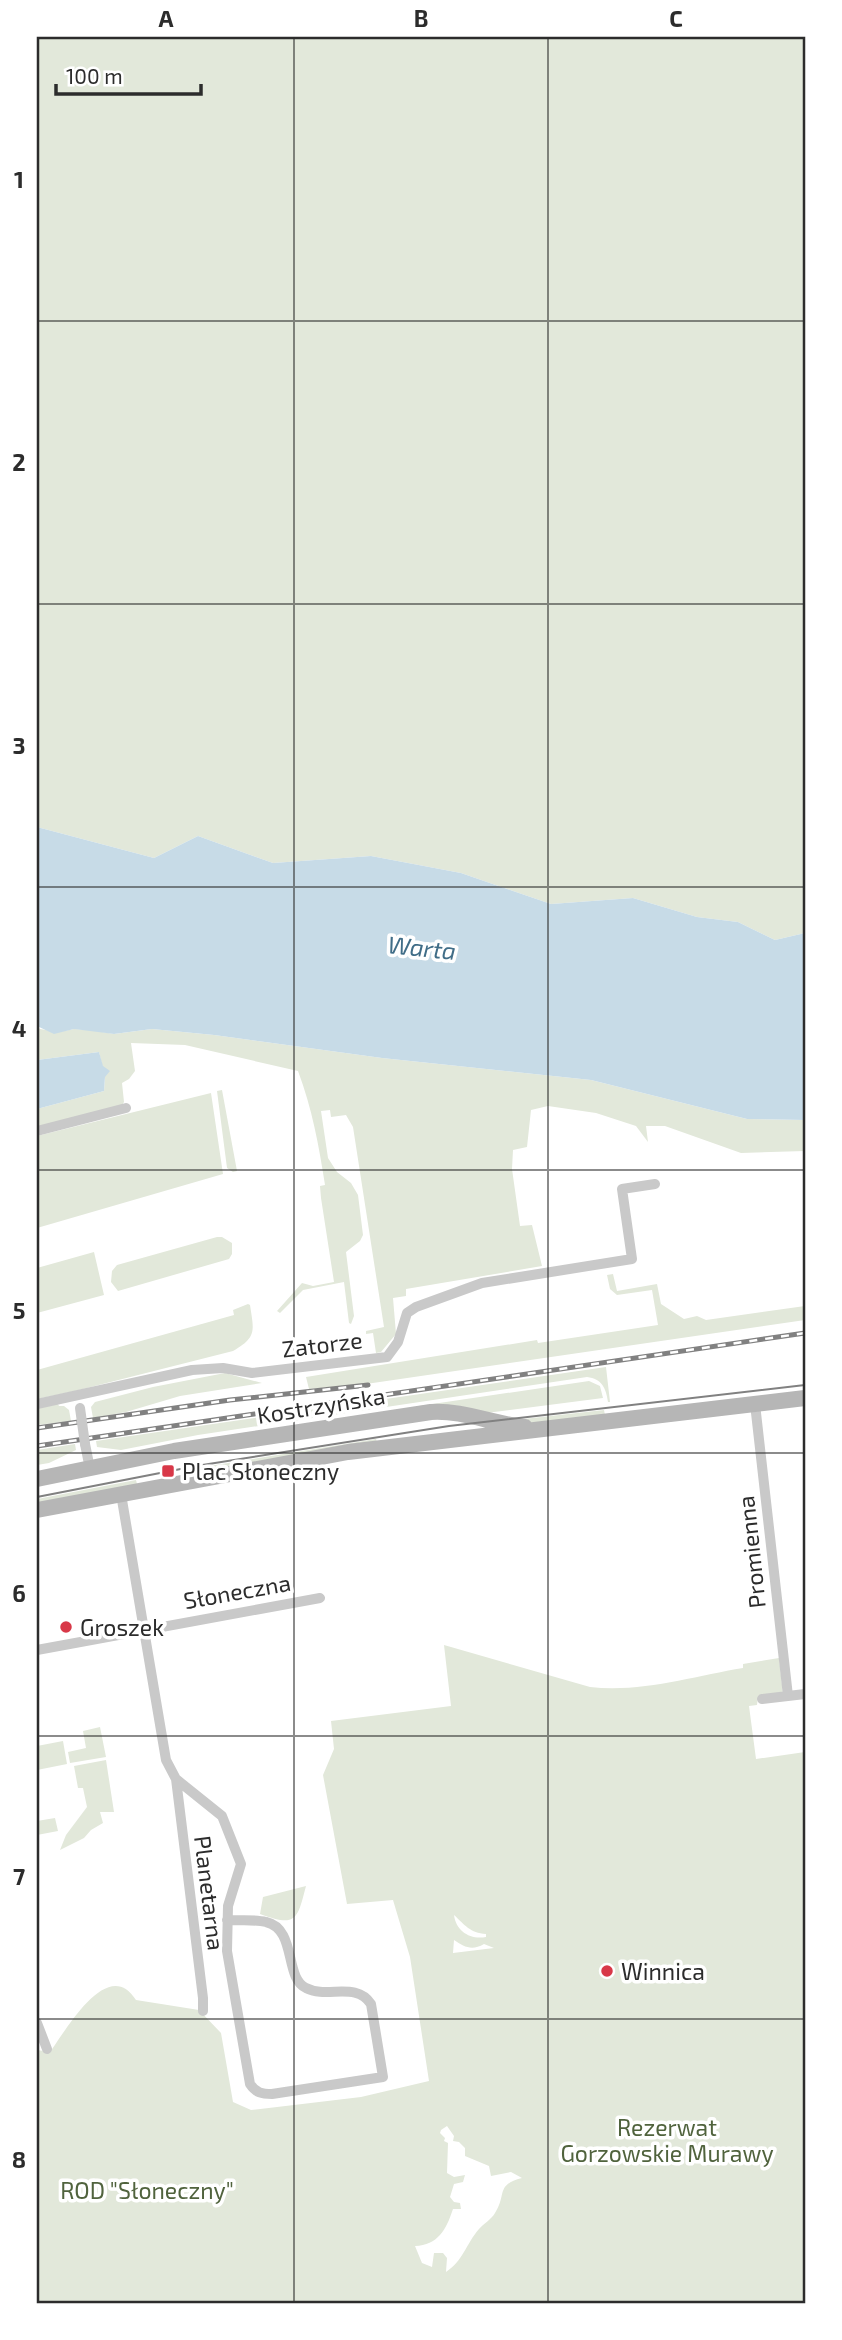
<svg xmlns="http://www.w3.org/2000/svg" width="842" height="2340" font-family="'Exo 2',sans-serif">
  <style>
    .green { fill: #e2e8da; fill-rule: evenodd }
    .water { fill: #c7dbe7 }
    .lines { fill: none; stroke-linecap: round; stroke-linejoin: round }
    .street { stroke: #c9c9c9; stroke-width: 10 }
    .secondary { stroke: #b6b6b6; stroke-width: 16 }
    .tram { stroke: #818181; stroke-width: 2 }
    .rail-casing { stroke: #818181; stroke-width: 5 }
    .rail { stroke: #fff; stroke-width: 2.5; stroke-dasharray: 8; stroke-linecap: butt }
    .street-bridge { stroke: #c9c9c9; stroke-width: 10 }
    .grid { fill: none; stroke: #2c2c2c; stroke-width: 2; stroke-opacity: 0.55 }
    .poi-dot { fill: #d83848; stroke: #fff; stroke-width: 2.5 }
    .labels { text-anchor: middle; dominant-baseline: central; stroke-width: 7; stroke-linejoin: round; paint-order: stroke }
    .street-label { font-size: 23px; fill: #2c2c2c; stroke: #fff }
    .poi-label { font-size: 23px; fill: #2c2c2c; stroke: #fff; text-anchor: start }
    .park-label { font-size: 23px; fill: #50633d; stroke: #fff }
    .water-label { font-size: 24px; font-style: italic; fill: #406d87; stroke: #fff }
    .neatline { fill: none; stroke: #2c2c2c; stroke-width: 2.5 }
    .grid-label { font-size: 23px; text-anchor: middle; font-weight: bold; fill: #2c2c2c }
  </style>
  <rect width="100%" height="100%" fill="#fff"/>
  <!-- green -->
  <path class="green" d="M 37,37 L 805,37 L 805,933 L 775,940 L 738,922 L 697,917 L 633,898 L 551,904 L 461,873 L 371,856 L 273,863 L 198,836 L 154,858 L 37,827 Z
    M 37,1026 L 40,1029 L 59,1032 L 74,1029 L 90,1030 L 114,1034 L 152,1029 L 214,1035 L 382,1058 L 591,1080 L 747,1119 L 805,1120 L 805,1151 L 741,1153 L 665,1126 L 646,1126 L 648,1142 L 636,1126 L 596,1113 L 548,1106 L 531,1110 L 527,1147 L 513,1150 L 512,1169 L 520,1226 L 532,1225 L 542,1266 L 406,1289 L 406,1296 L 393,1298 L 396,1334 L 381,1352 L 376,1353 L 373,1333 L 366,1334 L 366,1331 L 384,1327 L 353,1127 L 346,1115 L 331,1117 L 330,1110 L 321,1111 L 328,1158 L 337,1172 L 351,1183 L 358,1195 L 363,1235 L 360,1241 L 346,1252 L 354,1316 L 351,1324 L 349,1323 L 344,1282 L 303,1290 L 280,1313 L 277,1311 L 302,1283 L 313,1286 L 334,1282 L 321,1198 L 320,1186 L 325,1185 C 319,1146 312,1108 298,1071 L 185,1045 L 131,1043 L 135,1071 L 129,1079 L 122,1083 L 124,1102 L 121,1107 L 37,1128 L 37,1109 L 104,1091 L 105,1077 L 99,1052 L 37,1060 Z
    M 222,1090 L 237,1171 L 233,1172 L 227,1168 L 217,1091 Z
    M 211,1093 L 223,1174 L 37,1228 L 37,1136 Z
    M 217,1237 L 222,1237 L 232,1243 L 232,1254 L 229,1259 L 118,1291 L 111,1282 L 112,1271 L 117,1265 Z
    M 94,1252 L 104,1295 L 37,1313 L 37,1268 Z
    M 613,1274 L 617,1291 L 657,1284 L 661,1304 L 684,1319 L 697,1316 L 706,1320 L 805,1306 L 805,1320 L 366,1384 L 309,1389 L 306,1377 L 537,1340 L 538,1343 L 658,1325 L 652,1290 L 617,1295 L 610,1289 L 607,1275 Z
    M 248,1304 L 250,1305 C 254,1331 257,1337 233,1351 L 75,1391 L 37,1399 L 37,1370 L 234,1315 L 233,1310 Z
    M 606,1367 L 610,1402 L 608,1402 C 606,1388 602,1379 587,1377 L 198,1435 L 121,1450 L 97,1447 L 96,1441 Z
    M 225,1373 L 262,1383 L 180,1396 L 126,1412 L 93,1418 L 91,1407 L 95,1402 L 153,1387 Z
    M 589,1381 L 600,1386 L 603,1398 L 486,1413 L 419,1406 Z
    M 58,1404 L 59,1406 L 64,1406 L 69,1410 L 71,1421 L 37,1425 L 37,1408 Z
    M 604,1410 L 605,1415 L 532,1423 L 505,1421 Z
    M 376,1439 L 377,1442 L 215,1470 L 214,1468 L 213,1470 L 192,1474 L 191,1469 Z
    M 75,1444 L 76,1450 L 49,1463 L 37,1465 L 37,1450 Z
    M 136,1480 L 137,1484 L 37,1503 L 37,1499 Z
    M 444,1645 L 590,1687 C 641,1693 694,1676 743,1668 L 743,1664 L 779,1658 L 783,1694 L 758,1697 L 757,1705 L 749,1706 L 756,1759 L 805,1752 L 805,2303 L 37,2303 L 37,2050 L 50,2052 C 66,2030 108,1955 136,2000 L 199,2010 L 221,2033 L 233,2102 L 251,2110 L 361,2097 L 429,2081 L 410,1957 L 393,1900 L 347,1904 L 323,1775 L 334,1749 L 331,1721 L 451,1706 ZM 454,1915 C 465,1925 470,1933 486,1934 L 486,1937 C 470,1940 456,1931 454,1915 ZM 454,1940 C 464,1947 472,1951 484,1944 L 494,1948 L 453,1953 ZM 447,2126 L 454,2136 L 453,2141 L 459,2142 L 465,2148 L 465,2156 L 489,2166 L 491,2176 L 511,2172 L 522,2178 C 495,2185 507,2195 495,2213 C 491,2220 484,2223 479,2229 C 466,2244 463,2261 446,2272 L 447,2258 L 443,2253 L 434,2253 L 432,2267 L 422,2263 L 415,2246 C 438,2245 446,2230 453,2209 L 461,2209 L 460,2203 L 454,2202 L 450,2197 L 454,2184 L 463,2182 L 465,2175 L 454,2177 L 447,2173 L 448,2143 L 444,2141 L 445,2138 L 440,2133 L 441,2130 Z
    M 100,1727 L 106,1757 L 70,1763 L 68,1752 L 86,1748 L 83,1731 Z
    M 63,1741 L 67,1764 L 37,1770 L 37,1746 Z
    M 106,1760 L 114,1812 L 100,1812 L 103,1823 L 91,1830 L 84,1838 L 60,1850 L 66,1835 L 87,1807 L 83,1788 L 78,1788 L 74,1766 Z
    M 55,1818 L 58,1831 L 37,1835 L 37,1821 Z
    M 306,1886 C 297,1921 296,1927 260,1914 L 263,1897 Z"/>
  <!-- water -->
  <path class="water" d="M 37,827 L 154,858 L 198,836 L 273,863 L 371,856 L 461,873 L 551,904 L 633,898 L 697,917 L 738,922 L 775,940 L 805,933 L 805,1120 L 747,1119 L 591,1080 L 382,1058 L 214,1035 L 152,1029 L 114,1034 L 74,1029 L 54,1034 L 37,1026 Z
    M 99,1052 L 103,1066 L 110,1071 L 105,1077 L 104,1091 L 37,1109 L 37,1060 Z"/>
  <g class="lines">
    <!-- street -->
    <path class="street" d="M 37,1131 L 126,1108
      M 37,1404 L 192,1370 L 223,1368 L 252,1373 L 387,1357 L 398,1342 L 407,1313 L 416,1307 L 482,1283 L 632,1259 L 622,1189 L 655,1184
      M 755,1404 L 788,1696
      M 85,1444 L 90,1469
      M 121,1494 L 166,1760 L 176,1779 L 222,1816 L 241,1864 L 228,1906 L 227,1951 L 250,2084 C 256,2093 262,2094 272,2094 L 383,2077 L 371,2004 C 356,1981 327,1999 306,1988 C 284,1978 297,1929 266,1922 C 254,1919 239,1921 227,1920
      M 37,1650 L 320,1598
      M 762,1699 L 805,1694
      M 176,1779 L 203,1998 L 203,2011
      M 37,2023 L 47,2049"/>
    <!-- secondary -->
    <path class="secondary" d="M 37,1479 L 174,1451 L 431,1412 C 463,1410 493,1424 525,1427
      M 37,1510 L 348,1452 L 805,1398"/>
    <!-- tram -->
    <path class="tram" d="M 37,1497 L 196,1466 L 449,1426 L 805,1385"/>
    <defs>
      <path id="rail" d="M 37,1428 L 230,1400 L 368,1385
        M 37,1446 L 805,1333"/>
    </defs>
    <!-- rail casing -->
    <use href="#rail" class="rail-casing"/>
    <!-- rail -->
    <use href="#rail" class="rail"/>
    <!-- street-bridge -->
    <path class="street-bridge" d="M 80,1408 L 85,1444"/>
  </g>
  <!-- grid -->
  <path class="grid" d="M 294,37 L 294,2303M 548,37 L 548,2303M 37,321 L 805,321M 37,604 L 805,604M 37,887 L 805,887M 37,1170 L 805,1170M 37,1453 L 805,1453M 37,1736 L 805,1736M 37,2019 L 805,2019"/>
  <!-- markers -->
  <g class="poi-dot">
    <rect x="161" y="1464" width="14" height="14" rx="3.5"/>
    <circle cx="66" cy="1627" r="7"/>
    <circle cx="607" cy="1971" r="7"/>
  </g>
  <g class="labels">
    <!-- street labels -->
    <g class="street-label">
      <text transform="translate(322 1344) rotate(-7)">Zatorze</text>
      <text transform="translate(321 1405) rotate(-9)">Kostrzyńska</text>
      <text transform="translate(751 1552) rotate(-96)">Promienna</text>
      <text transform="translate(237 1591) rotate(-10)">Słoneczna</text>
      <text transform="translate(210 1893) rotate(83)">Planetarna</text>
    </g>
    <!-- poi labels -->
    <g class="poi-label">
      <text x="182" y="1471">Plac Słoneczny</text>
      <text x="80" y="1627">Groszek</text>
      <text x="621" y="1971">Winnica</text>
    </g>
    <!-- park labels -->
    <g class="park-label">
      <text x="667" y="2127">Rezerwat<tspan x="667" dy="26">Gorzowskie Murawy</tspan></text>
      <text x="147" y="2190">ROD "Słoneczny"</text>
    </g>
    <!-- water labels -->
    <g class="water-label">
      <text transform="translate(422 947) rotate(6)">Warta</text>
    </g>
  </g>
  <!-- border -->
  <rect width="842" height="2340" fill="none" stroke="#ffffff" stroke-width="77"/>
  <!-- scale -->
  <path d="M56 84v10h145v-10" fill="none" stroke="#2c2c2c" stroke-width="3.5"/>
  <text x="66" y="84" font-size="21" fill="#2c2c2c" stroke="#ffffff" stroke-width="5" paint-order="stroke">100 m</text>
  <rect x="38" y="38" width="766" height="2264" class="neatline"/>
  <g class="grid-label">
    <text x="166" y="27">A</text>
    <text x="421" y="27">B</text>
    <text x="676" y="27">C</text>
    <text x="19" y="188">1</text>
    <text x="19" y="471">2</text>
    <text x="19" y="754">3</text>
    <text x="19" y="1037">4</text>
    <text x="19" y="1319">5</text>
    <text x="19" y="1602">6</text>
    <text x="19" y="1885">7</text>
    <text x="19" y="2168">8</text>
  </g>
</svg>
